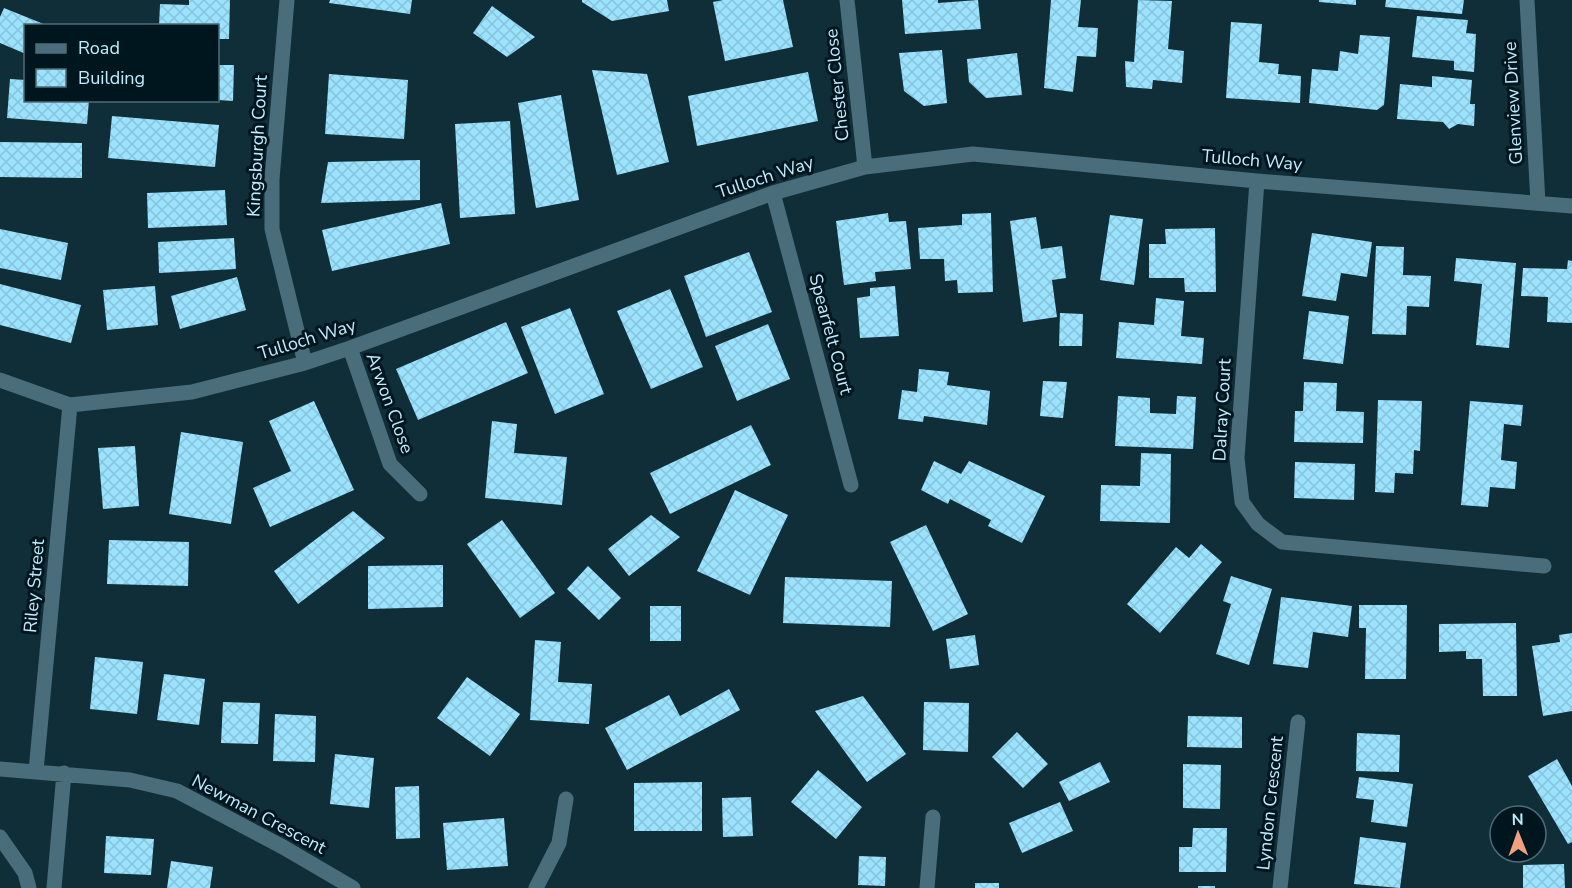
<svg xmlns="http://www.w3.org/2000/svg" width="1572" height="888" font-family="'Nunito Sans',sans-serif">
  <style>
    .building { fill: url(#building-cross-hatch) }
    .lines { fill: none; stroke-linecap: round; stroke-linejoin: round }
    .minor { stroke: #4a6d7b; stroke-width: 15 }
    .labels { text-anchor: middle; dominant-baseline: central; stroke-width: 6; stroke-linejoin: round; paint-order: stroke }
    .street-label { font-size: 18px; fill: #c0ecfd; stroke: #00161f }
  </style>
  <defs>
    <pattern id="building-cross-hatch" width="8" height="8" patternUnits="userSpaceOnUse" patternTransform="scale(1.5)"><rect width="8" height="8" fill="#9ae2fd"/><path d="M0 0l8 8M0 8l8-8" fill="none" stroke="#87c3da"/></pattern>
  </defs>
  <rect width="100%" height="100%" fill="#102e38"/>
  <!-- building -->
  <path class="building" d="M 189,0 L 230,0 L 229,39 L 218,39 L 218,26 L 159,26 L 160,4 L 189,5 Z
    M 330,0 L 412,0 L 410,14 L 329,3 Z
    M 582,0 L 667,0 L 669,11 L 612,21 L 582,2 Z
    M 723,0 L 783,0 L 793,47 L 725,61 L 713,2 Z
    M 902,0 L 938,0 L 938,3 L 978,0 L 981,29 L 905,34 Z
    M 1051,0 L 1081,0 L 1078,27 L 1098,28 L 1096,57 L 1077,56 L 1073,92 L 1044,88 Z
    M 1138,0 L 1172,1 L 1168,49 L 1184,51 L 1182,83 L 1153,80 L 1152,89 L 1126,87 L 1125,61 L 1134,62 Z
    M 1319,0 L 1356,0 L 1356,5 L 1319,2 Z
    M 1386,0 L 1464,0 L 1462,14 L 1385,7 Z
    M 492,6 L 535,37 L 507,57 L 473,33 Z
    M 4,8 L 46,25 L 26,26 L 26,54 L 0,43 L 0,17 Z
    M 1417,16 L 1468,20 L 1466,33 L 1476,34 L 1474,72 L 1454,70 L 1454,61 L 1412,57 Z
    M 1231,22 L 1262,24 L 1259,62 L 1279,64 L 1278,74 L 1301,76 L 1300,103 L 1226,98 Z
    M 1360,35 L 1390,37 L 1384,105 L 1377,110 L 1309,103 L 1312,69 L 1338,71 L 1340,51 L 1358,54 Z
    M 942,50 L 947,103 L 924,106 L 904,91 L 899,53 Z
    M 1017,53 L 1022,95 L 986,98 L 969,82 L 967,59 Z
    M 218,65 L 234,65 L 233,101 L 218,100 Z
    M 592,70 L 647,74 L 669,162 L 617,175 Z
    M 808,72 L 818,121 L 697,146 L 688,96 Z
    M 329,74 L 408,80 L 404,139 L 325,134 Z
    M 1432,76 L 1472,80 L 1470,104 L 1475,104 L 1474,126 L 1458,124 L 1449,129 L 1443,122 L 1397,119 L 1400,84 L 1432,87 Z
    M 10,79 L 26,80 L 26,100 L 89,100 L 87,124 L 7,118 Z
    M 561,95 L 579,200 L 536,208 L 518,103 Z
    M 112,116 L 219,125 L 215,167 L 108,158 Z
    M 510,121 L 515,214 L 460,218 L 455,124 Z
    M 0,142 L 82,143 L 82,178 L 0,177 Z
    M 420,160 L 420,200 L 321,203 L 328,162 Z
    M 225,190 L 227,225 L 148,228 L 147,193 Z
    M 441,203 L 450,244 L 332,271 L 322,230 Z
    M 888,213 L 889,222 L 906,221 L 911,269 L 875,272 L 876,281 L 844,285 L 836,221 Z
    M 991,213 L 993,292 L 958,293 L 957,280 L 945,281 L 944,259 L 920,259 L 918,228 L 962,225 L 962,214 Z
    M 1110,215 L 1143,219 L 1134,285 L 1100,280 Z
    M 1036,217 L 1041,249 L 1062,246 L 1066,278 L 1052,280 L 1057,317 L 1023,322 L 1010,221 Z
    M 1215,228 L 1216,292 L 1185,292 L 1184,278 L 1149,278 L 1149,244 L 1166,244 L 1165,229 Z
    M 0,229 L 68,243 L 61,280 L 0,268 Z
    M 1312,233 L 1372,242 L 1367,277 L 1341,273 L 1336,301 L 1302,296 Z
    M 234,238 L 236,269 L 159,273 L 158,242 Z
    M 1376,246 L 1404,247 L 1403,275 L 1431,276 L 1429,307 L 1407,306 L 1406,335 L 1372,334 Z
    M 749,252 L 772,312 L 706,337 L 684,276 Z
    M 1456,258 L 1516,263 L 1509,348 L 1476,345 L 1482,284 L 1454,281 Z
    M 1568,260 L 1572,261 L 1572,323 L 1547,322 L 1548,297 L 1521,296 L 1523,268 L 1567,269 Z
    M 237,277 L 246,310 L 180,329 L 171,296 Z
    M 0,284 L 81,305 L 71,343 L 0,325 Z
    M 155,286 L 158,325 L 107,330 L 103,290 Z
    M 895,286 L 899,336 L 860,338 L 857,298 L 870,296 L 870,288 Z
    M 670,289 L 703,367 L 651,389 L 617,311 Z
    M 1156,298 L 1184,301 L 1181,336 L 1204,338 L 1202,364 L 1116,358 L 1119,322 L 1154,325 Z
    M 570,308 L 604,394 L 555,414 L 521,327 Z
    M 1309,311 L 1349,316 L 1343,364 L 1303,359 Z
    M 1060,313 L 1083,314 L 1082,346 L 1059,346 Z
    M 506,322 L 528,373 L 418,420 L 396,369 Z
    M 768,324 L 790,379 L 737,401 L 715,346 Z
    M 919,369 L 949,372 L 947,385 L 990,391 L 987,425 L 924,416 L 923,422 L 898,419 L 902,390 L 917,392 Z
    M 1043,381 L 1067,382 L 1063,418 L 1040,416 Z
    M 1304,382 L 1337,383 L 1336,411 L 1364,412 L 1363,443 L 1294,442 L 1295,411 L 1303,411 Z
    M 1118,396 L 1150,398 L 1150,413 L 1176,414 L 1177,396 L 1196,397 L 1193,449 L 1115,446 Z
    M 1378,400 L 1422,401 L 1420,451 L 1414,450 L 1413,474 L 1395,473 L 1394,493 L 1375,492 Z
    M 314,401 L 354,490 L 270,527 L 253,488 L 291,471 L 269,421 Z
    M 1470,401 L 1523,405 L 1521,426 L 1504,424 L 1501,460 L 1517,462 L 1515,489 L 1490,487 L 1488,507 L 1461,505 Z
    M 492,421 L 517,424 L 514,453 L 567,457 L 562,505 L 485,498 Z
    M 751,425 L 771,465 L 670,514 L 650,473 Z
    M 181,432 L 243,442 L 231,524 L 169,514 Z
    M 135,446 L 139,506 L 103,509 L 98,448 Z
    M 1141,453 L 1171,454 L 1170,523 L 1100,521 L 1101,485 L 1140,486 Z
    M 934,461 L 961,474 L 969,461 L 1045,496 L 1022,543 L 988,526 L 991,520 L 950,499 L 948,504 L 921,490 Z
    M 1295,462 L 1355,464 L 1354,500 L 1294,498 Z
    M 735,490 L 788,515 L 750,595 L 697,571 Z
    M 353,511 L 385,538 L 298,604 L 274,571 Z
    M 651,515 L 680,537 L 629,576 L 608,549 Z
    M 502,520 L 555,593 L 520,618 L 467,544 Z
    M 926,525 L 968,614 L 933,631 L 890,542 Z
    M 109,540 L 189,542 L 188,586 L 107,584 Z
    M 1201,544 L 1222,562 L 1160,633 L 1127,604 L 1176,547 L 1189,558 Z
    M 443,565 L 443,607 L 368,609 L 368,566 Z
    M 588,566 L 621,598 L 599,620 L 567,589 Z
    M 1231,576 L 1272,589 L 1249,665 L 1216,654 L 1231,604 L 1223,601 Z
    M 785,577 L 892,581 L 890,627 L 783,623 Z
    M 1281,597 L 1352,606 L 1348,637 L 1313,632 L 1308,668 L 1273,664 Z
    M 1359,605 L 1407,605 L 1406,679 L 1365,679 L 1366,628 L 1359,628 Z
    M 650,606 L 681,606 L 681,641 L 650,641 Z
    M 1516,623 L 1517,696 L 1483,696 L 1482,659 L 1466,659 L 1466,651 L 1439,652 L 1439,624 Z
    M 1572,633 L 1572,711 L 1543,716 L 1532,646 L 1560,642 L 1559,635 Z
    M 975,635 L 979,665 L 950,669 L 946,639 Z
    M 535,640 L 561,642 L 558,682 L 592,684 L 589,724 L 530,720 Z
    M 95,657 L 143,662 L 137,714 L 90,709 Z
    M 164,674 L 205,679 L 199,725 L 157,720 Z
    M 467,677 L 520,714 L 490,756 L 437,718 Z
    M 729,689 L 740,710 L 627,770 L 605,728 L 669,695 L 680,716 Z
    M 863,696 L 906,754 L 867,782 L 815,711 Z
    M 223,702 L 260,703 L 258,744 L 221,743 Z
    M 924,702 L 969,703 L 968,752 L 923,750 Z
    M 275,714 L 316,716 L 315,762 L 273,761 Z
    M 1188,716 L 1242,717 L 1242,748 L 1187,747 Z
    M 1017,732 L 1048,764 L 1023,788 L 992,757 Z
    M 1357,733 L 1400,735 L 1399,772 L 1356,771 Z
    M 335,754 L 374,758 L 369,808 L 330,804 Z
    M 1557,759 L 1572,786 L 1572,842 L 1568,844 L 1528,776 Z
    M 1100,762 L 1110,782 L 1069,801 L 1059,782 Z
    M 1183,764 L 1221,765 L 1220,809 L 1183,808 Z
    M 818,770 L 862,807 L 836,839 L 791,802 Z
    M 1359,777 L 1413,784 L 1407,827 L 1371,822 L 1374,800 L 1356,798 Z
    M 702,782 L 702,831 L 634,831 L 634,783 Z
    M 419,786 L 420,838 L 396,839 L 395,787 Z
    M 751,797 L 753,836 L 723,837 L 722,798 Z
    M 1060,802 L 1073,831 L 1022,853 L 1009,823 Z
    M 504,818 L 508,866 L 447,870 L 443,823 Z
    M 1193,828 L 1227,828 L 1226,872 L 1179,872 L 1179,847 L 1192,847 Z
    M 106,836 L 154,839 L 151,875 L 104,873 Z
    M 1360,837 L 1406,843 L 1400,888 L 1354,884 Z
    M 859,856 L 886,857 L 885,886 L 858,885 Z
    M 171,861 L 213,867 L 210,888 L 167,888 Z
    M 1564,864 L 1565,888 L 1523,888 L 1523,865 Z
    M 975,883 L 999,883 L 999,888 L 975,888 Z
    M 1198,886 L 1215,886 L 1215,888 L 1198,888 Z"/>
  <g class="lines">
    <!-- minor -->
    <path class="minor" d="M 287,0 L 272,179 L 272,229 L 305,363
      M 847,0 L 865,167
      M 1527,0 L 1538,203
      M 1257,181 L 1237,458 L 1242,502 L 1258,524 L 1282,542 L 1544,566
      M 773,193 L 851,485
      M 350,348 L 390,464 L 420,494
      M 0,380 L 70,405 L 192,392 L 305,363 L 350,348 L 773,193 L 865,167 L 973,154 L 1257,181 L 1572,206
      M 0,769 L 130,780 L 177,791 L 283,847 L 353,888
      M 36,771 L 70,405
      M 0,837 L 25,873 L 29,888
      M 54,888 L 64,773
      M 536,888 L 559,843 L 566,799
      M 927,888 L 933,817
      M 1280,888 L 1298,722"/>
  </g>
  <g class="labels">
    <!-- street labels -->
    <g class="street-label">
      <text transform="translate(837 85) rotate(-96)">Chester Close</text>
      <text transform="translate(1513 103) rotate(-93)">Glenview Drive</text>
      <text transform="translate(257 146) rotate(-87)">Kingsburgh Court</text>
      <text transform="translate(1252 160) rotate(5)">Tulloch Way</text>
      <text transform="translate(765 177) rotate(-18)">Tulloch Way</text>
      <text transform="translate(831 334) rotate(75)">Spearfelt Court</text>
      <text transform="translate(307 339) rotate(-17)">Tulloch Way</text>
      <text transform="translate(390 403) rotate(70)">Arwon Close</text>
      <text transform="translate(1222 410) rotate(-87)">Dalray Court</text>
      <text transform="translate(34 586) rotate(-85)">Riley Street</text>
      <text transform="translate(1270 803) rotate(-84)">Lyndon Crescent</text>
      <text transform="translate(259 814) rotate(28)">Newman Crescent</text>
    </g>
  </g>
  <!-- legend -->
  <rect x="24" y="24" width="195" height="78" fill="#00161f" stroke="#4d6c78" stroke-width="1.5"/>
  <rect x="36" y="44" width="30" height="9" fill="#4a6d7b" stroke="#4d6c78" stroke-width="1.5"/>
  <text x="78" y="54" font-size="18" fill="#c0ecfd">Road</text>
  <rect x="36" y="69" width="30" height="18" fill="url(#building-cross-hatch)" stroke="#4d6c78" stroke-width="1.5"/>
  <text x="78" y="84" font-size="18" fill="#c0ecfd">Building</text>
  <!-- north arrow -->
  <g transform="translate(1518 834) rotate(359)"><circle r="28" fill="#00161f" stroke="#4d6c78" stroke-width="1.5"/>
  <path d="M0-4.5L10 22L0 15L-10 22Z" fill="#f1a17d"/>
  <text y="-9" font-size="16" font-weight="bold" text-anchor="middle" fill="#c0ecfd">N</text>
  </g>
</svg>
